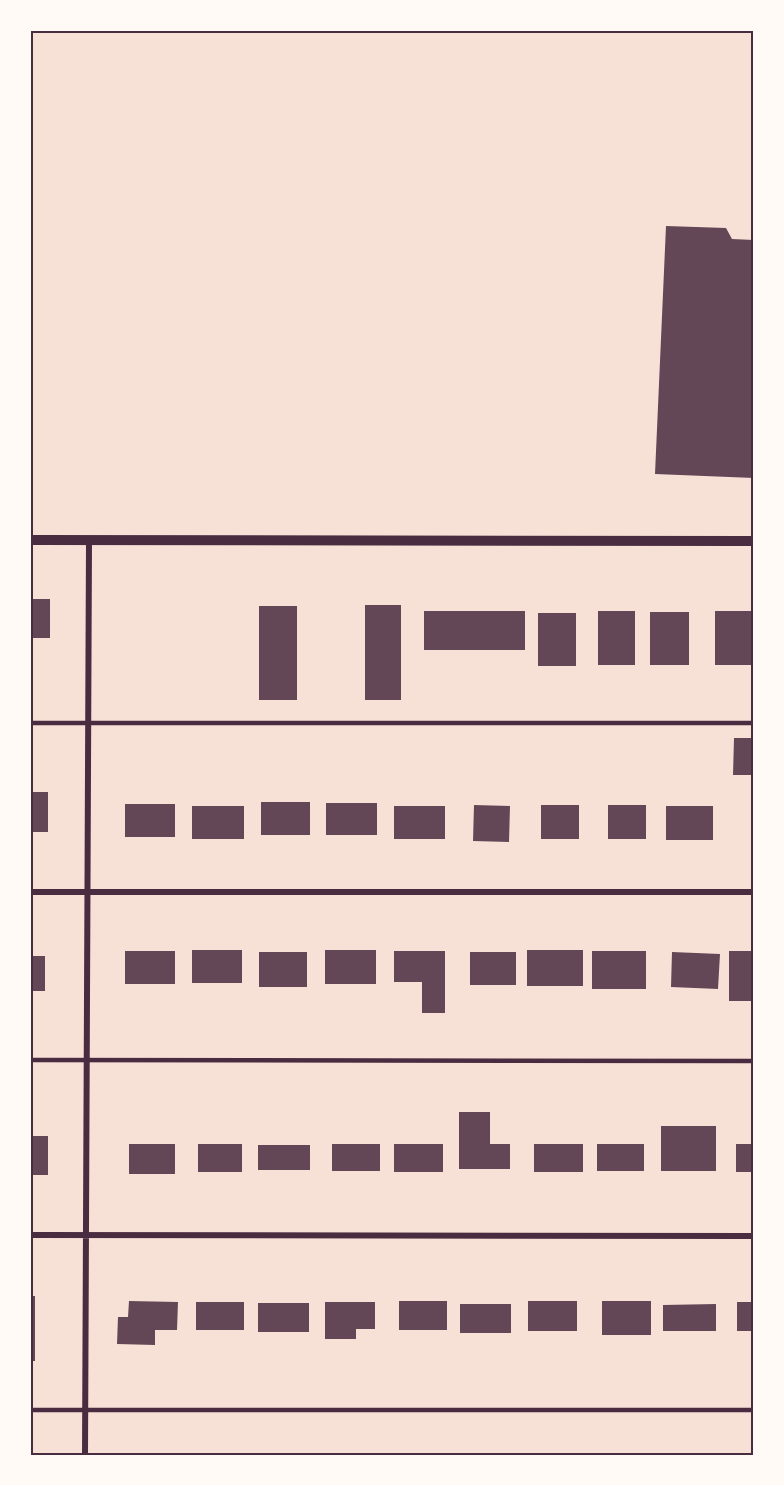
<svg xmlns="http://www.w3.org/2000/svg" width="784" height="1485" font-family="Commissioner,sans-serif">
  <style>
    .building { fill: #644757 }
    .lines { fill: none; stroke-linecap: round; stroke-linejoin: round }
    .service { stroke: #4a2c40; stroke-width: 4.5 }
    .minor { stroke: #4a2c40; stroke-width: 6 }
    .tertiary { stroke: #4a2c40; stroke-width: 10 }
    .neatline { fill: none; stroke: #4a2c40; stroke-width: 2 }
  </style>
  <rect width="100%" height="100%" fill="#f7e1d7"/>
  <!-- building -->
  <path class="building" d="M 666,226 L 726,228 L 732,239 L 754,240 L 754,478 L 655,474 Z
    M 30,599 L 50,599 L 50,638 L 30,638 Z
    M 365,605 L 401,605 L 401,700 L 365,700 Z
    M 259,606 L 297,606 L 297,700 L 259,700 Z
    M 424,611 L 525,611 L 525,650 L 424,650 Z
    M 598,611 L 635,611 L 635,665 L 598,665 Z
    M 715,611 L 752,611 L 752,665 L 715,665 Z
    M 650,612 L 689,612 L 689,665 L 650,665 Z
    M 538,613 L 576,613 L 576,666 L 538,666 Z
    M 734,738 L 754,738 L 754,775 L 733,775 Z
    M 30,792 L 48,792 L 48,832 L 30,832 Z
    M 261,802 L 310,802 L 310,835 L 261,835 Z
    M 326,803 L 377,803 L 377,835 L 326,835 Z
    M 125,804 L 175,804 L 175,837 L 125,837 Z
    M 474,805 L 510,806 L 509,842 L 473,841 Z
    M 541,805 L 579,805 L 579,839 L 541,839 Z
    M 608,805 L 646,805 L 646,839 L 608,839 Z
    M 192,806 L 244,806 L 244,839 L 192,839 Z
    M 394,806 L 445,806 L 445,839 L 394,839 Z
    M 666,806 L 713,806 L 713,840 L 666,840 Z
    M 192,950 L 242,950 L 242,983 L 192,983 Z
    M 325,950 L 376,950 L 376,984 L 325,984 Z
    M 527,950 L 583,950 L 583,986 L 527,986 Z
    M 125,951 L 175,951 L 175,984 L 125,984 Z
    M 394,951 L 445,951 L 445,1013 L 422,1013 L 422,982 L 394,982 Z
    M 592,951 L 646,951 L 646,989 L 592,989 Z
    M 729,951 L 754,951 L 754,1001 L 729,1001 Z
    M 259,952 L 307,952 L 307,987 L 259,987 Z
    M 470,952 L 516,952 L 516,985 L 470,985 Z
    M 672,952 L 720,954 L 718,989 L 671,987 Z
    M 30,956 L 45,956 L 45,991 L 30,991 Z
    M 459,1112 L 490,1112 L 490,1144 L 510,1144 L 510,1169 L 459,1169 Z
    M 661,1126 L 716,1126 L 716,1171 L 661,1171 Z
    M 30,1136 L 48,1136 L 48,1175 L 30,1175 Z
    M 129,1144 L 175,1144 L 175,1174 L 129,1174 Z
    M 198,1144 L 242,1144 L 242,1172 L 198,1172 Z
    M 332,1144 L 380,1144 L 380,1171 L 332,1171 Z
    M 394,1144 L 443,1144 L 443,1172 L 394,1172 Z
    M 534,1144 L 583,1144 L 583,1172 L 534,1172 Z
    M 597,1144 L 644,1144 L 644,1171 L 597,1171 Z
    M 736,1144 L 754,1144 L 754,1172 L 736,1172 Z
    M 258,1145 L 310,1145 L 310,1170 L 258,1170 Z
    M 30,1296 L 35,1296 L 35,1361 L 30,1361 Z
    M 129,1301 L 178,1302 L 177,1330 L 155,1330 L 155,1345 L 117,1344 L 118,1317 L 128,1317 Z
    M 399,1301 L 447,1301 L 447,1330 L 399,1330 Z
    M 528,1301 L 577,1301 L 577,1331 L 528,1331 Z
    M 602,1301 L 651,1301 L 651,1335 L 602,1335 Z
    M 196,1302 L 244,1302 L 244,1330 L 196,1330 Z
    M 325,1302 L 375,1302 L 375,1329 L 356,1329 L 356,1339 L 325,1339 Z
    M 737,1302 L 754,1302 L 754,1331 L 737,1331 Z
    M 258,1303 L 309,1303 L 309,1332 L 258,1332 Z
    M 460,1304 L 511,1304 L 511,1333 L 460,1333 Z
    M 716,1304 L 716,1331 L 663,1331 L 663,1305 Z"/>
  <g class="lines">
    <!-- service -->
    <path class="service" d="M 30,723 L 754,723
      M 30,1060 L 754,1061
      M 30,1410 L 754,1410"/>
    <!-- minor -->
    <path class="minor" d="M 30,892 L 754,892
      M 30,1235 L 754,1236
      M 85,1455 L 89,541"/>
    <!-- tertiary -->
    <path class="tertiary" d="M 30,540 L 754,541"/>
  </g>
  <!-- border -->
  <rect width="784" height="1485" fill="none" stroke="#fffaf5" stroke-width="63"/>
  <rect x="32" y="32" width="720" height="1422" class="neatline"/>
</svg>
